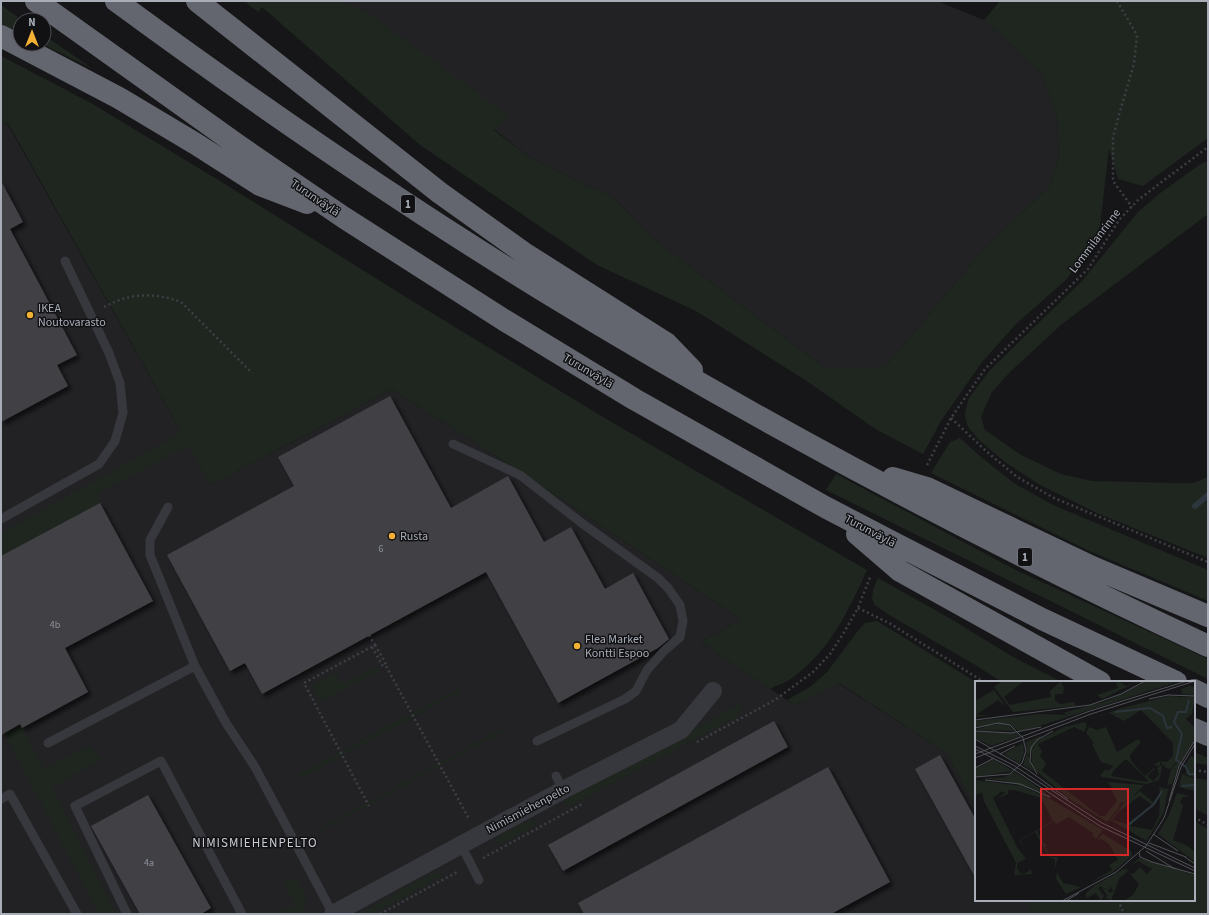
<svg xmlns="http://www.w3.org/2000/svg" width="1209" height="915" font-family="'Source Sans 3',sans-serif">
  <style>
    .built { fill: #222225 }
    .green { fill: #1e261f }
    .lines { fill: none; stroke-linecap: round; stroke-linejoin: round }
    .stream { stroke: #2c353c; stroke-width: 6 }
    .building { fill: #404145; filter: url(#shadow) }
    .path { stroke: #3d3f44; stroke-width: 2.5; stroke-dasharray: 2 3; stroke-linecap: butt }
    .lane { stroke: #37383d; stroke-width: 9 }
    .street { stroke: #37383d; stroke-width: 18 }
    .highway { stroke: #63666e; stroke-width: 22 }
    .poi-dot { fill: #f2b134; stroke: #111113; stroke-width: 1.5 }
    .labels { text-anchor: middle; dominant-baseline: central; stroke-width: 3; stroke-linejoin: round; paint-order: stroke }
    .number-label { font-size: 10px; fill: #8e929b }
    .shield { fill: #111113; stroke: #7b7e86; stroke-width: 1 }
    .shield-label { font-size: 11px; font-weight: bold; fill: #a8adb8 }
    .street-label { font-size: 12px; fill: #a8adb8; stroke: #111113 }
    .poi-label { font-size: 12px; fill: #a8adb8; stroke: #111113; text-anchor: start }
    .neighbourhood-label { font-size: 13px; letter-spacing: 1px; fill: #c9ccd4; stroke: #111113 }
    .inset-river { fill: none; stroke: #2c353c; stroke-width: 2 }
    .inset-road { fill: none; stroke: #505258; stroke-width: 1 }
    .view { fill: #d62828; fill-opacity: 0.15; stroke: #d62828; stroke-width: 2 }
    .inset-edge { fill: none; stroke: #a8adb8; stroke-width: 2 }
  </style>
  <defs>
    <filter id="shadow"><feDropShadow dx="3.5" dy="3.5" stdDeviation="2" flood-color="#0009"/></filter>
  </defs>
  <rect width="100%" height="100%" fill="#161618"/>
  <!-- built -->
  <path class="built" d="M 343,1 L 937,1 L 984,20 L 1041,73 L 1057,116 L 1059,157 L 1050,186 L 984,249 L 885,367 L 824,367 L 655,240 L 613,197 L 532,159 L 494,129 L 508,117 Z
    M 1,121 L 8,125 L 211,485 L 392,389 L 554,494 L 741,619 L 701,642 L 794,705 L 838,683 L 947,753 L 976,808 L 976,900 L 1026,900 L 1034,914 L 1,914 Z"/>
  <!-- green -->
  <path class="green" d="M 244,1 L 343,1 L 374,17 L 509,116 L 494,130 L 532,159 L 613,197 L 655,240 L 824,367 L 885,367 L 984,249 L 1050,186 L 1059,157 L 1057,116 L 1041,73 L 984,20 L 1000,1 L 1208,1 L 1208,138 L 1143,186 L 1118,179 L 1109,149 L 1100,226 L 1091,247 L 1065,281 L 1018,322 L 982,362 L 941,421 L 923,454 L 877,430 L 808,382 L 696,311 L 597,265 L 420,145 L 262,7 L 258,12 Z
    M 1,5 L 22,20 L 20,20 L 20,33 L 1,24 Z
    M 44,35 L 93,69 L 42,44 L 44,44 Z
    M 1,56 L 91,103 L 220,181 L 422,307 L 608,420 L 867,570 C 849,610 829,652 792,678 C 786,683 777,685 770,689 L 701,642 L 741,619 L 554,494 L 392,389 L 211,485 L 188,446 L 97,494 L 100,503 L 1,556 L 1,533 L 176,436 L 179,428 L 9,125 L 1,121 Z
    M 1208,161 L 1208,214 L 1062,324 L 1010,372 L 992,392 L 981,417 L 985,430 L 1021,455 L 1061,474 L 1092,481 L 1176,483 L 1194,483 L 1208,477 L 1208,558 L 1099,514 L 1040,485 L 1005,462 L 980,441 L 968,427 L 965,416 L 966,408 L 969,398 L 990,370 L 1082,281 L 1138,212 L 1159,194 L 1202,163 Z
    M 960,438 L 981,457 L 1014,483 L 1053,505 L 1208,570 L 1208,601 L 1087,550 L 931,473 L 950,442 Z
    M 836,474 L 1014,569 L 1208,659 L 1208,679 L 826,490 Z
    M 878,578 L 951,619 L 1013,657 L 1062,682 L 1002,682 L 972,663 L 889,615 L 875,605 L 872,599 L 873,590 Z
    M 877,621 L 976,682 L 976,808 L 947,753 L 839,683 L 794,705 L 787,700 L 810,687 L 827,672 L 857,632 L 865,623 Z
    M 377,667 L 380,671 L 320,702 L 312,685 L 336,673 L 340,682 L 345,683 Z
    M 1,688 L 44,769 L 90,745 L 101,759 L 52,788 L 116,914 L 99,914 L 1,727 Z
    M 459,688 L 461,691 L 301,778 L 299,774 Z
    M 736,706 L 742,706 L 742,709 L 736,717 L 568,807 L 564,800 Z
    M 501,729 L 502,732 L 319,832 L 318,830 Z
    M 1194,752 L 1208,758 L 1208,765 L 1194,763 Z
    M 1194,778 L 1208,780 L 1208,816 L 1194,808 Z
    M 531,819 L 535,820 L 535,826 L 502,844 L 495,843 L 495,840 L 498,836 Z
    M 1194,821 L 1208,829 L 1208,914 L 1034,914 L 1026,900 L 1194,900 Z
    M 441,873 L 444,875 L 374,914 L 359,914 L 430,874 Z
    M 296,878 C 303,889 310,902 302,914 L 276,914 L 295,904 L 284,883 Z"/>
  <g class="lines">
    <!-- stream -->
    <path class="stream" d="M 1195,506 L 1208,495"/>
  </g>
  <!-- building -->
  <path class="building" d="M 1,181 L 23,222 L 10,229 L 77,355 L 57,365 L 68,386 L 1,422 Z
    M 390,396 L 451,508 L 508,476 L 544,542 L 571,527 L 605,589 L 633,573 L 669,639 L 658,648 L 558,703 L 486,572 L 262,694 L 245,663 L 230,671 L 167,555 L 294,486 L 278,457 Z
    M 100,503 L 153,601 L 65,648 L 88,692 L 22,728 L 20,724 L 1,735 L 1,556 Z
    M 774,721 L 788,747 L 563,871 L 548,845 Z
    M 940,755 L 976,820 L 976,879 L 915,769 Z
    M 828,767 L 890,882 L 831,914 L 584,914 L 578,903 Z
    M 148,795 L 211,908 L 201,914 L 140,914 L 91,826 Z"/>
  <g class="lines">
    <!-- path -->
    <path class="path" d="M 1117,1 L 1137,35 L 1134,64 L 1121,108 L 1113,137 L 1113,181 L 1132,207
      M 104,307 C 130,293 153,292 181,302 L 250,371
      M 951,418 L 986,451 L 1017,477 L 1054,498 L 1208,562
      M 927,465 L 951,418 L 985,369 L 1088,269 L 1119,220 L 1138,200 L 1208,147
      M 858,608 L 889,623 L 984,682
      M 369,635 L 375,645 L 304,683 L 369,806
      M 375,645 L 385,662 L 386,666
      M 372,647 L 382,665 L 386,666 L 469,819
      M 697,742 L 775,700 L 813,672 L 830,654 L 843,634 L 858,608 L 871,575
      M 1194,770 L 1208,772
      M 1194,817 L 1208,825
      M 483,858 L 584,803
      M 1118,900 L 1124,914
      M 380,914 L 459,871"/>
    <!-- lane -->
    <path class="lane" d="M 453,444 L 520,475 L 583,524 L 658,578 L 668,588 L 680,605 L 683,621 L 680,637 L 664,651 L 647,670 L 636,691 L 625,699 L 537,741
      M 168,507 L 150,540 L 150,555 L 195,666
      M 1,519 L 99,464 L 115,441 L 123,413 L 120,383 L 109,353 L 65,261
      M 48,743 L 195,666 L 226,723 L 255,767 L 333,914
      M 556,776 L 563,790
      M 1,799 L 10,794 L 77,914
      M 461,845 L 479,880
      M 127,914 L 75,806 L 161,761 L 242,914"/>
    <!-- street -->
    <path class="street" d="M 333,914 L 563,790 L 681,730 L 713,691"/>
    <!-- highway -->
    <path class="highway" d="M 36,1 L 239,146 L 343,217 L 504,320 L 634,399 L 825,507 L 894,543 L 1042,619 L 1176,682
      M 116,1 C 255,103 397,201 544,291 C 758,422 981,540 1208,646
      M 197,1 L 440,193 L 524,253 L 666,343 L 692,370
      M 1,36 L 119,98 L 196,144 L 260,185 L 307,203
      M 893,478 L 927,488 L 1092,567 L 1208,616
      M 857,534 L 900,571 L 1100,682
      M 1194,690 L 1208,697
      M 1194,729 L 1208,735"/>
  </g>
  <!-- markers -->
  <g class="poi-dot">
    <circle cx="30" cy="315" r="4"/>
    <circle cx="392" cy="536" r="4"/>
    <circle cx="577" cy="646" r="4"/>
  </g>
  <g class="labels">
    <!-- number labels -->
    <g class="number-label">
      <text x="381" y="549">6</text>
      <text x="55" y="625">4b</text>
      <text x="149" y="863">4a</text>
    </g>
    <!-- shield labels -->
    <g class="shield">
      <rect x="401" y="195" width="14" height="18" rx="3"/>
      <rect x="1018" y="548" width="14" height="18" rx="3"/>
    </g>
    <g class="shield-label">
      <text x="408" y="204">1</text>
      <text x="1025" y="557">1</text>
    </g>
    <!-- street labels -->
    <g class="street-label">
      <text transform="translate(315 198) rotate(34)">Turunväylä</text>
      <text transform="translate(1095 241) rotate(-53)">Lommilanrinne</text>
      <text transform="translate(588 371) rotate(31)">Turunväylä</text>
      <text transform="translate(870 531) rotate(28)">Turunväylä</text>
      <text transform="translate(528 809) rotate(-28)">Nimismiehenpelto</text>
    </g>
    <!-- poi labels -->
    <g class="poi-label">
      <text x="38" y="308">IKEA<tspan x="38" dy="14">Noutovarasto</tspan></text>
      <text x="400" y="536">Rusta</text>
      <text x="585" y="639">Flea Market<tspan x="585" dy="14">Kontti Espoo</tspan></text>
    </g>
    <!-- neighbourhood labels -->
    <g class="neighbourhood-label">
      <text x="255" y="843">NIMISMIEHENPELTO</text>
    </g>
  </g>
  <!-- overview -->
  <g transform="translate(975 681)">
    <rect width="220" height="220" fill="#161618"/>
    <path d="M 27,0 L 49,0 L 29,16 L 35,24 L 76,16 L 75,10 L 86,0 L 89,7 L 88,13 L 80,13 L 80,19 L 85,23 L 99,21 L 101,25 L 38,31 L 19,6 ZM 144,0 L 151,5 L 164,0 L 127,18 L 122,14 L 143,7 L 141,2 ZM 172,0 L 202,1 L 58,47 L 44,50 L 33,43 L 0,46 L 0,40 L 66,33 L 93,34 L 88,32 L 132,20 ZM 214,5 L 220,6 L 220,14 L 207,13 L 206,8 ZM 19,9 L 31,26 L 23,19 L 1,34 L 16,34 L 0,36 L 0,20 ZM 194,15 L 205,16 L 205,19 L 206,16 L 220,16 L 217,33 L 211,38 L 220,47 L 220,58 L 205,82 L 203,79 L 195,88 L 190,87 L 189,82 L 189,86 L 185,80 L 192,81 L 198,75 L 198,62 L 166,29 L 149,40 L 134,32 L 100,43 L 147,27 ZM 110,41 L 112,44 L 109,51 L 99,46 L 63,63 L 67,71 L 65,74 L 71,83 L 67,90 L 125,135 L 130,135 L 142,120 L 137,110 L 138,108 L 132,101 L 169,104 L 157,116 L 148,122 L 146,120 L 144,126 L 132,141 L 96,119 L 61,90 L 57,82 L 57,69 L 64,59 L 89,46 ZM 19,43 L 34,45 L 41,50 L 0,49 ZM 114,46 L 122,49 L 131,46 L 142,71 L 163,58 L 166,61 L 155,74 L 156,80 L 170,95 L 179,87 L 182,90 L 180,88 L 172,95 L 178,100 L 184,94 L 182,87 L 185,85 L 179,84 L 184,80 L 187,87 L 184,99 L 172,103 L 127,96 L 125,94 L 131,88 L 133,90 L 139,85 L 126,81 L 117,63 L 119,62 L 111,52 ZM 151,78 L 173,99 L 172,101 L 136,95 L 139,89 ZM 0,51 L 43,52 L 45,55 L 16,65 L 0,57 ZM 67,54 L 53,74 L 59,91 L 48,84 L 52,72 L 51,61 ZM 48,62 L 49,71 L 45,83 L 29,73 ZM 216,75 L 220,77 L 220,97 L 210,93 L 213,86 L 210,84 ZM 18,78 L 38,90 L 0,96 L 0,88 ZM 203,81 L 205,82 L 197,103 L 192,104 L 196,88 ZM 40,91 L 54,100 L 72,113 L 30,100 L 7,97 L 27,97 ZM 207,93 L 220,98 L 220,110 L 204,106 ZM 0,99 L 46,105 L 72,116 L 128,149 L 121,158 L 116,154 L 119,153 L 94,136 L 81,143 L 79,140 L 62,150 L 69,163 L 73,163 L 70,165 L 75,176 L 83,176 L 80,187 L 80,178 L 75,177 L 60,151 L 45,159 L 51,173 L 44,159 L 78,140 L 66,117 L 39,109 L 33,109 L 33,113 L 21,118 L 30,112 L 27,110 L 18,117 L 42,166 L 51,178 L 42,182 L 42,187 L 45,192 L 49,193 L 56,188 L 57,193 L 39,194 L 41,182 L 9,120 L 7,111 L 0,115 ZM 184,106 L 191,108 L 189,106 L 195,109 L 193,109 L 189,131 L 172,160 L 135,139 L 148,123 L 165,110 L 178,121 L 185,113 ZM 165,115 L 177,124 L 152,143 L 137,139 L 142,132 ZM 185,116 L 184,135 L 177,149 L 155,145 ZM 202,112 L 215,115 L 208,116 L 205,121 L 208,125 L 198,159 L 211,164 L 220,171 L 220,181 L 183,153 L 194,134 ZM 128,153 L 156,170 L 157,175 L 138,191 L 110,204 L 137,189 L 134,184 L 143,179 L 134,163 L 126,158 L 122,159 ZM 164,177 L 220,194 L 220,220 L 148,220 L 158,214 L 164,203 L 154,192 L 158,193 L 165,186 L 172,193 L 177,188 L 163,180 L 154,187 ZM 152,186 L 148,189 L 152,188 L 153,190 L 144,198 L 136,220 L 132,217 L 130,219 L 132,214 L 128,209 L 133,207 L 133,211 L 138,211 L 136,205 L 135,209 L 132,207 L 128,208 L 126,205 L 123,207 L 129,215 L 126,220 L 121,212 L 112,217 L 110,213 L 119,205 ZM 82,191 L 88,202 L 106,206 L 91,213 L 81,198 Z" fill="#1e261f" fill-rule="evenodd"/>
    <path class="inset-river" d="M 214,19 L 211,31 L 203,31 L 199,41 L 207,53 L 201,79 L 211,86 L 214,93 L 220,93M 140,31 L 175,27 L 188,35 L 192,47 L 197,46M 207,105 L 220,104M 152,145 L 179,123 L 187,110"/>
    <path class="inset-road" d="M 174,18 L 193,14 L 220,15M 0,39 L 115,24 L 146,13 L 170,0M 0,47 L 23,42 L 35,44 L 48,57 L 51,70 L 47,82 L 35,93 L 0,96M 0,50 L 36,52 L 66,46M 0,58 L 53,89 L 93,118M 0,65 L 38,84 L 127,142 L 220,187M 0,68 L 35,86 L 125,145 L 220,190M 0,73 L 115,30 L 212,0M 25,73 L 40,65M 0,77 L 116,33 L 220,0M 0,87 L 19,77M 62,93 L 55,80 L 56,67 L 62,59 L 78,50M 10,99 L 45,103 L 75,116M 194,120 L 204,85 L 220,59M 178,153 L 203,170M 174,162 L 211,176M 171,170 L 200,188M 164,171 L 165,176 L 177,181 L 220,193M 210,176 L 220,183M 87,220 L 141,191 L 171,165 L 189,137 L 206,86 L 220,63M 91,220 L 104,212"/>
    <path class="view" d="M 66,108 L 153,108 L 153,174 L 66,174 Z"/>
    <rect width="220" height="220" class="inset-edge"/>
  </g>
  <!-- border -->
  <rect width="1209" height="915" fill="none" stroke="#a8adb8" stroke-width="4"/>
  <!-- north arrow -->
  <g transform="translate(32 32)"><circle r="19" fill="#111113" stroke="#4d4f55"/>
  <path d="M0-3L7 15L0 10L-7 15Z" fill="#f2b134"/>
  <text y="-6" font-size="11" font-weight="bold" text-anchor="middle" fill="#a8adb8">N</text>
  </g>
</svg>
